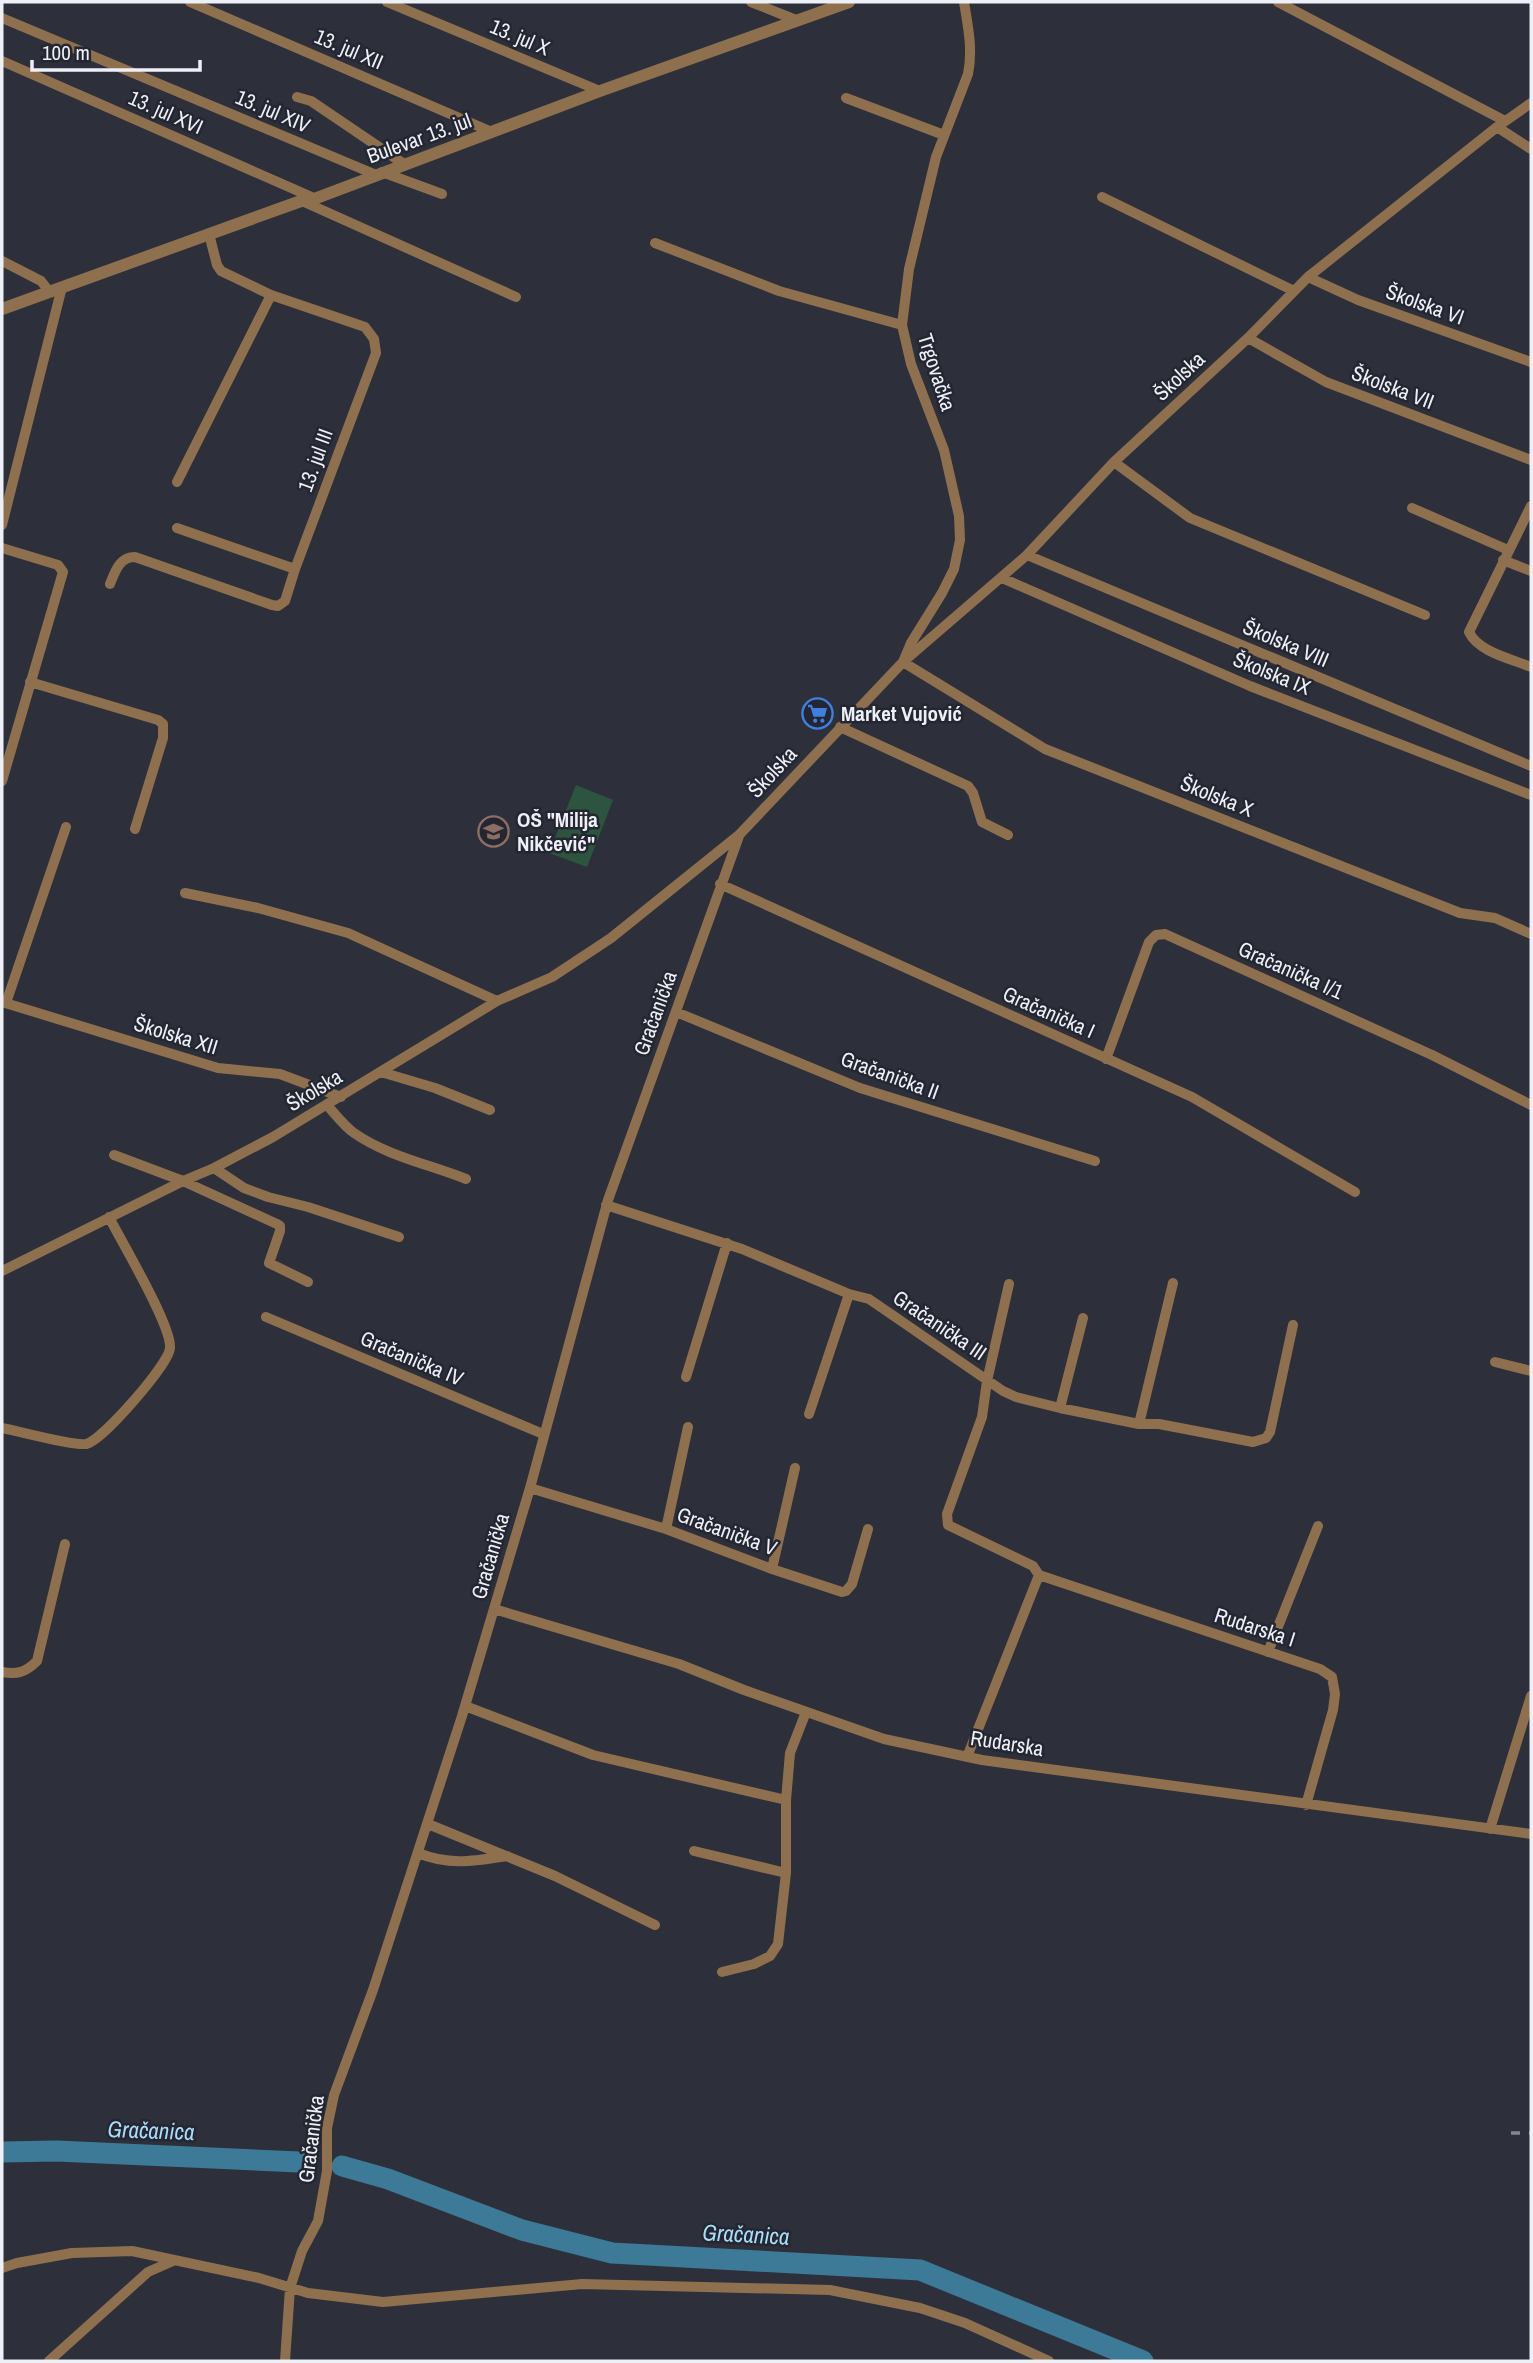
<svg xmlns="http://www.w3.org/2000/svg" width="1533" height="2363" font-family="'Archivo Narrow',sans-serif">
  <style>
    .grass { fill: #2c543e }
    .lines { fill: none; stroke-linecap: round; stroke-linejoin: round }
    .river { stroke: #3c7a98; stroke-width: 21 }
    .minor { stroke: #8f704e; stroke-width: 10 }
    .tertiary { stroke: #8f704e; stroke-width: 12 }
    .rail { stroke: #858790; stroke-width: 3.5; stroke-dasharray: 9 9; stroke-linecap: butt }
    .labels { text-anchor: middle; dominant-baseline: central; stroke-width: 5; stroke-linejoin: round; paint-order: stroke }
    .street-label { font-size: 21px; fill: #eef0f7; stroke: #242631 }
    .poi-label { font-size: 21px; font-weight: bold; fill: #eef0f7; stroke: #242631; text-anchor: start }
    .water-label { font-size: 23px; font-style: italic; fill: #a9ddf9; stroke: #242631 }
  </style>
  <rect width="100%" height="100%" fill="#2d303b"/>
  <!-- grass -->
  <path class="grass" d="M 576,785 L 613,800 L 587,867 L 549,853 Z"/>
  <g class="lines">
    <!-- river -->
    <path class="river" d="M 2,2152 L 57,2151 L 299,2162
      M 342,2166 L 388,2179 L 522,2230 L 612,2253 L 920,2270 L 1143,2361"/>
    <!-- minor -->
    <path class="minor" d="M 190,2 L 492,132
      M 387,2 L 600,91
      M 751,2 L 796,20
      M 1278,2 L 1505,121
      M 2,18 L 374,174
      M 2,61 L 314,198
      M 297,97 L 311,101 L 404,164
      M 846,98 L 944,135
      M 1497,127 L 1531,149
      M 382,172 L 442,194
      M 1102,197 L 1294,291
      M 302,201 L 516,297
      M 655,243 L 779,291 L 902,325
      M 2,261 L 41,281 L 49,291
      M 1308,277 L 1358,300 L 1531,362
      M 1248,338 L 1326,382 L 1531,460
      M 1114,462 L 1190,518 L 1425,615
      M 177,482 L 271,295
      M 1531,506 L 1469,632 C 1478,652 1512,659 1531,667
      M 1412,508 L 1508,550
      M 2,525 L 62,287
      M 177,528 L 295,569
      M 2,548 L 58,565 L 63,572 L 2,781
      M 1027,555 L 1531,766
      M 1503,560 L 1531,571
      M 1002,578 L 1250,686 L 1531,795
      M 110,584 C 115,572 119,557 135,557 L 272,605 L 278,606 L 285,601 L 295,569 L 376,353 L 374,339 L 365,327 L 271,295 L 221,271 L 217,265 L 209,234
      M 903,662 L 911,643 L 942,593 L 954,569 L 960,540 L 959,516 L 944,450 L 911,364 L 902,325 L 909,269 L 936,157 L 968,74 C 973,49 968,27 964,2
      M 903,662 L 1045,749 L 1460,913 L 1495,918 L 1531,934
      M 30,682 L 158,720 L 163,724 L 163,738 L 135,829
      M 840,727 L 968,786 L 973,793 L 982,822 L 1008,835
      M 720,884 L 1192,1097 L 1355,1192
      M 185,893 L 258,908 L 348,933 L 497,1001
      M 2,1002 L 218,1068 L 280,1074 L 341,1097
      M 6,1003 L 66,827
      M 676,1012 L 860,1088 L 1095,1161
      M 1106,1059 L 1149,942 L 1156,935 L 1165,934 L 1432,1055 L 1531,1105
      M 381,1072 L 435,1088 L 490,1110
      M 327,1105 C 335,1114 344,1126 354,1133 C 387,1156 428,1164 466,1179
      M 114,1155 L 183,1181 L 277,1224 L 280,1226 L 280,1231 L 269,1263 L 308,1282
      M 214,1168 L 244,1188 L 268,1197 L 308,1207 L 399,1237
      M 606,1205 L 742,1249 L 849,1294 L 869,1299 L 1003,1391 L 1016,1397 L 1060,1408 L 1139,1424 L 1159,1424 L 1253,1442 L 1266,1438 L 1270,1432 L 1293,1325
      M 2,1271 L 183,1181 L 214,1168 L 273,1137 L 497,1001 L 552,977 L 611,938 L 739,835 L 903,662 L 1027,555 L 1114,462 L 1248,338 L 1308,277 L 1497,127 L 1531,103
      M 266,1317 L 543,1434
      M 1495,1362 L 1531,1371
      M 686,1377 L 727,1243
      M 1060,1408 L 1083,1318
      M 809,1414 L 849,1294
      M 1139,1424 L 1173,1283
      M 2,1428 C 19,1431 72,1446 86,1444 C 102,1441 169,1364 170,1348 C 172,1326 121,1241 109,1217
      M 530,1488 L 666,1529 L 772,1569 L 842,1592 L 846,1591 L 852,1584 L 868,1529
      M 666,1529 L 688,1427
      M 772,1569 L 795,1468
      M 1039,1575 L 1320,1669 L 1332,1677 L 1335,1694 L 1333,1710 L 1306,1805
      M 494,1609 L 679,1664 L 744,1690 L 884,1739 L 982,1760 L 1531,1834
      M 1268,1652 L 1318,1526
      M 2,1672 C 17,1675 26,1672 37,1661 L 65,1544
      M 465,1706 L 593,1755 L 786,1800
      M 967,1757 L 1039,1575 L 1033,1566 L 948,1525 L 947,1514 L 982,1417 L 987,1381 L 1009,1284
      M 428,1824 L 555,1876 L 655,1925
      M 1490,1829 L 1531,1696
      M 694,1851 L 786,1873
      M 418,1853 C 450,1866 474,1861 507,1856
      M 722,1972 L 754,1964 L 770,1956 L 778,1944 L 786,1873 L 786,1800 L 790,1753 L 806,1712
      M 2,2268 L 17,2263 L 72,2253 L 132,2251 L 259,2278 L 308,2293 L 383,2302 L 582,2284 L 830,2290 L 920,2308 L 965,2323 L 1049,2361
      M 49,2361 L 148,2272 L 173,2261
      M 285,2361 L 290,2288 L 302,2251 L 318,2221 L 327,2171 L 327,2128 L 334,2095 L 373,1990 L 462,1716 L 530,1488 L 608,1200 L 739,836"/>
    <!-- tertiary -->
    <path class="tertiary" d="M 2,309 L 301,201 L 314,199 L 600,91 L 849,2"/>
    <!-- rail -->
    <path class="rail" d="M 1511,2133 L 1531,2133"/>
  </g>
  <!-- icons -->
  <defs>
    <symbol id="supermarket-ring" viewBox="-11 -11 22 22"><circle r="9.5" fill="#242631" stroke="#3f7fe0" stroke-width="1.5"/><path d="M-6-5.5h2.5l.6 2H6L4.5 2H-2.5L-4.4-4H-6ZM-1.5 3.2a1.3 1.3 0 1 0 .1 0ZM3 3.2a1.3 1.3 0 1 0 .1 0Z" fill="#3f7fe0"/></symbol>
    <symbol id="school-ring" viewBox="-11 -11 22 22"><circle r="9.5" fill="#242631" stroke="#8d6e63" stroke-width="1.5"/><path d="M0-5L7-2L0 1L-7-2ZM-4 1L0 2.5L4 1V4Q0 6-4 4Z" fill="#8d6e63"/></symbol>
  </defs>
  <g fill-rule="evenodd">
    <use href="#supermarket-ring" x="800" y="696" width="35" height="35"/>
    <use href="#school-ring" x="476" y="814" width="35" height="35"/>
  </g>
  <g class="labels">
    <!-- street labels -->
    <g class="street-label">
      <text transform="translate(520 37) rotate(23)">13. jul X</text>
      <text transform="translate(349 49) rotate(23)">13. jul XII</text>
      <text transform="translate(273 111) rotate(23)">13. jul XIV</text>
      <text transform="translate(166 112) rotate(24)">13. jul XVI</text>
      <text transform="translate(419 138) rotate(-20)">Bulevar 13. jul</text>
      <text transform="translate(1425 304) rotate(20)">Školska VI</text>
      <text transform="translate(937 372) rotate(72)">Trgovačka</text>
      <text transform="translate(1179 376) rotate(-43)">Školska</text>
      <text transform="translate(1393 387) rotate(21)">Školska VII</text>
      <text transform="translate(315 460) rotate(-70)">13. jul III</text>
      <text transform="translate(1286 643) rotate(23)">Školska VIII</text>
      <text transform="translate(1272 673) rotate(22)">Školska IX</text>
      <text transform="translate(772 772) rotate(-47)">Školska</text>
      <text transform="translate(1217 796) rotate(22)">Školska X</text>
      <text transform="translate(1291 970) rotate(24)">Gračanička I/1</text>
      <text transform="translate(1049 1012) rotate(24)">Gračanička I</text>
      <text transform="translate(655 1013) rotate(-70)">Gračanička</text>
      <text transform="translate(176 1035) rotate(17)">Školska XII</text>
      <text transform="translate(890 1075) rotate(20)">Gračanička II</text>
      <text transform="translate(314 1090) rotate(-31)">Školska</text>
      <text transform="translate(940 1325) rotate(34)">Gračanička III</text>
      <text transform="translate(412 1358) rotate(23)">Gračanička IV</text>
      <text transform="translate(727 1531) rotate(20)">Gračanička V</text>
      <text transform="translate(490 1556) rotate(-74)">Gračanička</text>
      <text transform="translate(1255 1627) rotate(18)">Rudarska I</text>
      <text transform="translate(1007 1743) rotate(9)">Rudarska</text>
      <text transform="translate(311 2139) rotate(-83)">Gračanička</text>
    </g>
    <!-- poi labels -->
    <g class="poi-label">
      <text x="841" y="713">Market Vujović</text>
      <text x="517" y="819">OŠ "Milija<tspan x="517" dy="24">Nikčević"</tspan></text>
    </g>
    <!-- water labels -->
    <g class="water-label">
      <text transform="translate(151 2130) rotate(2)">Gračanica</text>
      <text transform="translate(746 2234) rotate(3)">Gračanica</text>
    </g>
  </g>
  <!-- border -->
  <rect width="1533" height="2363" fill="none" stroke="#eef0f7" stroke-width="7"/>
  <!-- scale -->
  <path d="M32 60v10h168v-10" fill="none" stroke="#eef0f7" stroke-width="3.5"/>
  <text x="42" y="60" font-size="21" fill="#eef0f7" stroke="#242631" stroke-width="5" paint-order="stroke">100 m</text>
</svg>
